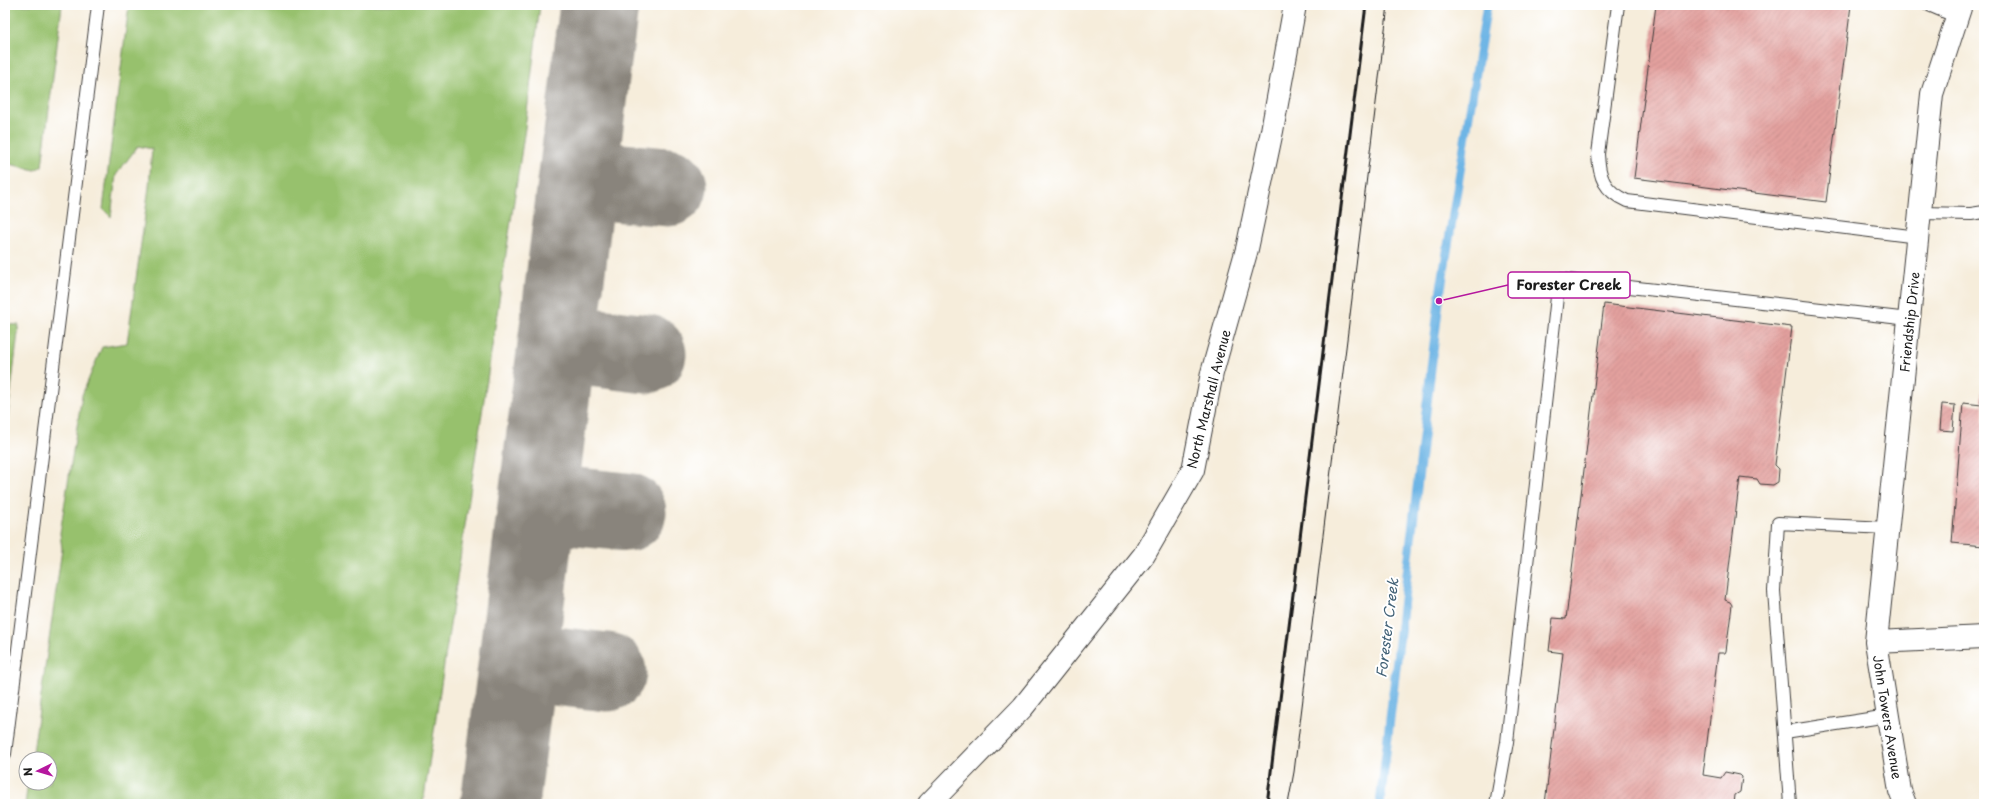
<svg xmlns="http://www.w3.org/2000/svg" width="1989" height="809" font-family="'Playpen Sans',sans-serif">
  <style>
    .grass { fill: #97c16d; stroke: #5a6e44 }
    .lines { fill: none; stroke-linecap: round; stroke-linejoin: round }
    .stream { stroke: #6eb5e5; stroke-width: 9 }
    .taxiway { stroke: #89847c; stroke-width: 79 }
    .building { fill: url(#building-hatch) }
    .lane-casing { stroke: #3d3b39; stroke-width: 14 }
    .secondary-casing { stroke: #3d3b39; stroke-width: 24 }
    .lane { stroke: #fff; stroke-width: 12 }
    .secondary { stroke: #fff; stroke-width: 22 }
    .tram { stroke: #1c1c1c; stroke-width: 1 }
    .rail { stroke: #1c1c1c; stroke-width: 3 }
    .labels { text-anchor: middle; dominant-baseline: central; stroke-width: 4; stroke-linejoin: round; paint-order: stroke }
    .street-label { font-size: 13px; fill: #1c1c1c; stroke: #fff }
    .water-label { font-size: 14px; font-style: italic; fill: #416176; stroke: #fff }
    .leader { fill: none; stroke: #b5179e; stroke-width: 1.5 }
    .callout-dot { fill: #b5179e; stroke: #fff; stroke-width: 1.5 }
    .callout { fill: #fff; stroke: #b5179e; stroke-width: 1.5 }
    .callout-label { font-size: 14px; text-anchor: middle; font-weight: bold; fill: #1c1c1c }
  </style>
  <defs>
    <pattern id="building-hatch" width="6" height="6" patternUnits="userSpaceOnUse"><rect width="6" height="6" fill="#e3a09e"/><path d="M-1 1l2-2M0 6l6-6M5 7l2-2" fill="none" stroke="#c28988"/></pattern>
  </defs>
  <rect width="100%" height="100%" fill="#fff"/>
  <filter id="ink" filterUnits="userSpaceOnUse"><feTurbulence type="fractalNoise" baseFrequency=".025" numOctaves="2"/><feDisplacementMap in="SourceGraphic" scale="8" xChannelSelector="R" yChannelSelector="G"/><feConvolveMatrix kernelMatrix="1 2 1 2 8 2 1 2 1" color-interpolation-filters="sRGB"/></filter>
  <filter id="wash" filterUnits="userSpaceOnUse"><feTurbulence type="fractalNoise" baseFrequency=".012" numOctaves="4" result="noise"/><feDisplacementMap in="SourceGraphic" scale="16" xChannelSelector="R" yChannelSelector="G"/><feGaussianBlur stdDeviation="0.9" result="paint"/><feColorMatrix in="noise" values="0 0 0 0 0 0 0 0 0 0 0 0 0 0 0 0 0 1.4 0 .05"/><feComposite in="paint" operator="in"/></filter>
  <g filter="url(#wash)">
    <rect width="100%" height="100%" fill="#f6eddb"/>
    <!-- grass -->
    <path class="grass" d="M 5,5 L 62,5 L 42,166 L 35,170 L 5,163 Z
      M 129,5 L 540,5 L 525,128 L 423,804 L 25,804 L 28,783 L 50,783 L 50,759 L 32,759 L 62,549 L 60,533 L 82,395 L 102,347 L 127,343 L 149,187 L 152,149 L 138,146 L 116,175 L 111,217 L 103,209 Z
      M 5,324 L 19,325 L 5,439 Z"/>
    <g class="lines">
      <!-- stream -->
      <path class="stream" d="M 1380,804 L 1439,301 L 1487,5"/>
      <!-- taxiway -->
      <path class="taxiway" d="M 578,179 L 668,187
        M 557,343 L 647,354
        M 538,503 L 627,512
        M 518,662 L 607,672
        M 500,804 L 599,5"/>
    </g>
    <g id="blocks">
      <!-- building -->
      <path class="building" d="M 1656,5 L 1851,5 L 1826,202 L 1634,178 Z
        M 1604,304 L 1792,327 L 1775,465 L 1779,469 L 1778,482 L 1773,485 L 1760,484 L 1757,479 L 1740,477 L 1725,600 L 1730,602 L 1732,605 L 1726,651 L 1725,653 L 1718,653 L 1703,775 L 1721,778 L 1725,772 L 1740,775 L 1742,777 L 1740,792 L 1735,795 L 1734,804 L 1545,804 L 1563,653 L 1549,651 L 1553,618 L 1566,619 Z
        M 1983,374 L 1984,546 L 1952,543 L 1963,403 L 1982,405 L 1983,402 L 1981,402 Z
        M 1942,404 L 1955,405 L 1953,431 L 1940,430 Z"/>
    </g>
  </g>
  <g filter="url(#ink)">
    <use href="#blocks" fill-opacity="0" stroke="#3d3b39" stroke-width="1"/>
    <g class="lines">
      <defs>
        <path id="lane" d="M 1618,5 L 1598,154 C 1599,177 1604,191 1627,201 L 1918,237
          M 1929,5 L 1957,17
          M 1920,213 L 1971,214 L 1984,212
          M 1785,732 L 1888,716
          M 5,754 L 98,5
          M 1496,804 L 1507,742 L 1559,279 L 1909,319
          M 1790,804 L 1774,591 L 1778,523 L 1888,528"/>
        <path id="secondary" d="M 1876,642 L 1984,637
          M 929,804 L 1023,707 L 1144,555 L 1193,470 L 1212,373 L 1247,249 L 1272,131 L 1295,5
          M 1905,804 L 1900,791 L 1876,642 L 1932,94 L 1961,5"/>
      </defs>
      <!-- lane casing -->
      <use href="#lane" class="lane-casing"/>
      <!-- secondary casing -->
      <use href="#secondary" class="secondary-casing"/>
      <!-- lane -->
      <use href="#lane" class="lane"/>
      <!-- secondary -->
      <use href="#secondary" class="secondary"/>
      <!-- tram -->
      <path class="tram" d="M 1288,804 L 1294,772 L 1388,5"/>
      <!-- rail -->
      <path class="rail" d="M 1267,804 L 1366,5"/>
    </g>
  </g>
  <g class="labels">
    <!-- street labels -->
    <g class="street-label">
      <text transform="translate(1909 322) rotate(-84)">Friendship Drive</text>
      <text transform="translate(1208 399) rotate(-76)">North Marshall Avenue</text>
      <text transform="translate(1888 717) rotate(81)">John Towers Avenue</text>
    </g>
    <!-- water labels -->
    <g class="water-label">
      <text transform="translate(1387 628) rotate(-83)">Forester Creek</text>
    </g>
  </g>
  <!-- callouts -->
  <path class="leader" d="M1439 301L1508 285"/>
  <circle class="callout-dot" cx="1439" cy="301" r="4"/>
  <rect class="callout" x="1508" y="272" width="122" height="26" rx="4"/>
  <g class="callout-label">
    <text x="1569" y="290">Forester Creek</text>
  </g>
  <!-- margin -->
  <rect width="1989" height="809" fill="none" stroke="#fff" stroke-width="20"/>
  <!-- north arrow -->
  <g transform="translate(38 771) rotate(265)"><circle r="19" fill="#ffffff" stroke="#a4a4a4"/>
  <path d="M0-3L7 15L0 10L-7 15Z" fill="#b5179e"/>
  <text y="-6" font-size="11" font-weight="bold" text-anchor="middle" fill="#1c1c1c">N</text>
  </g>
</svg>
